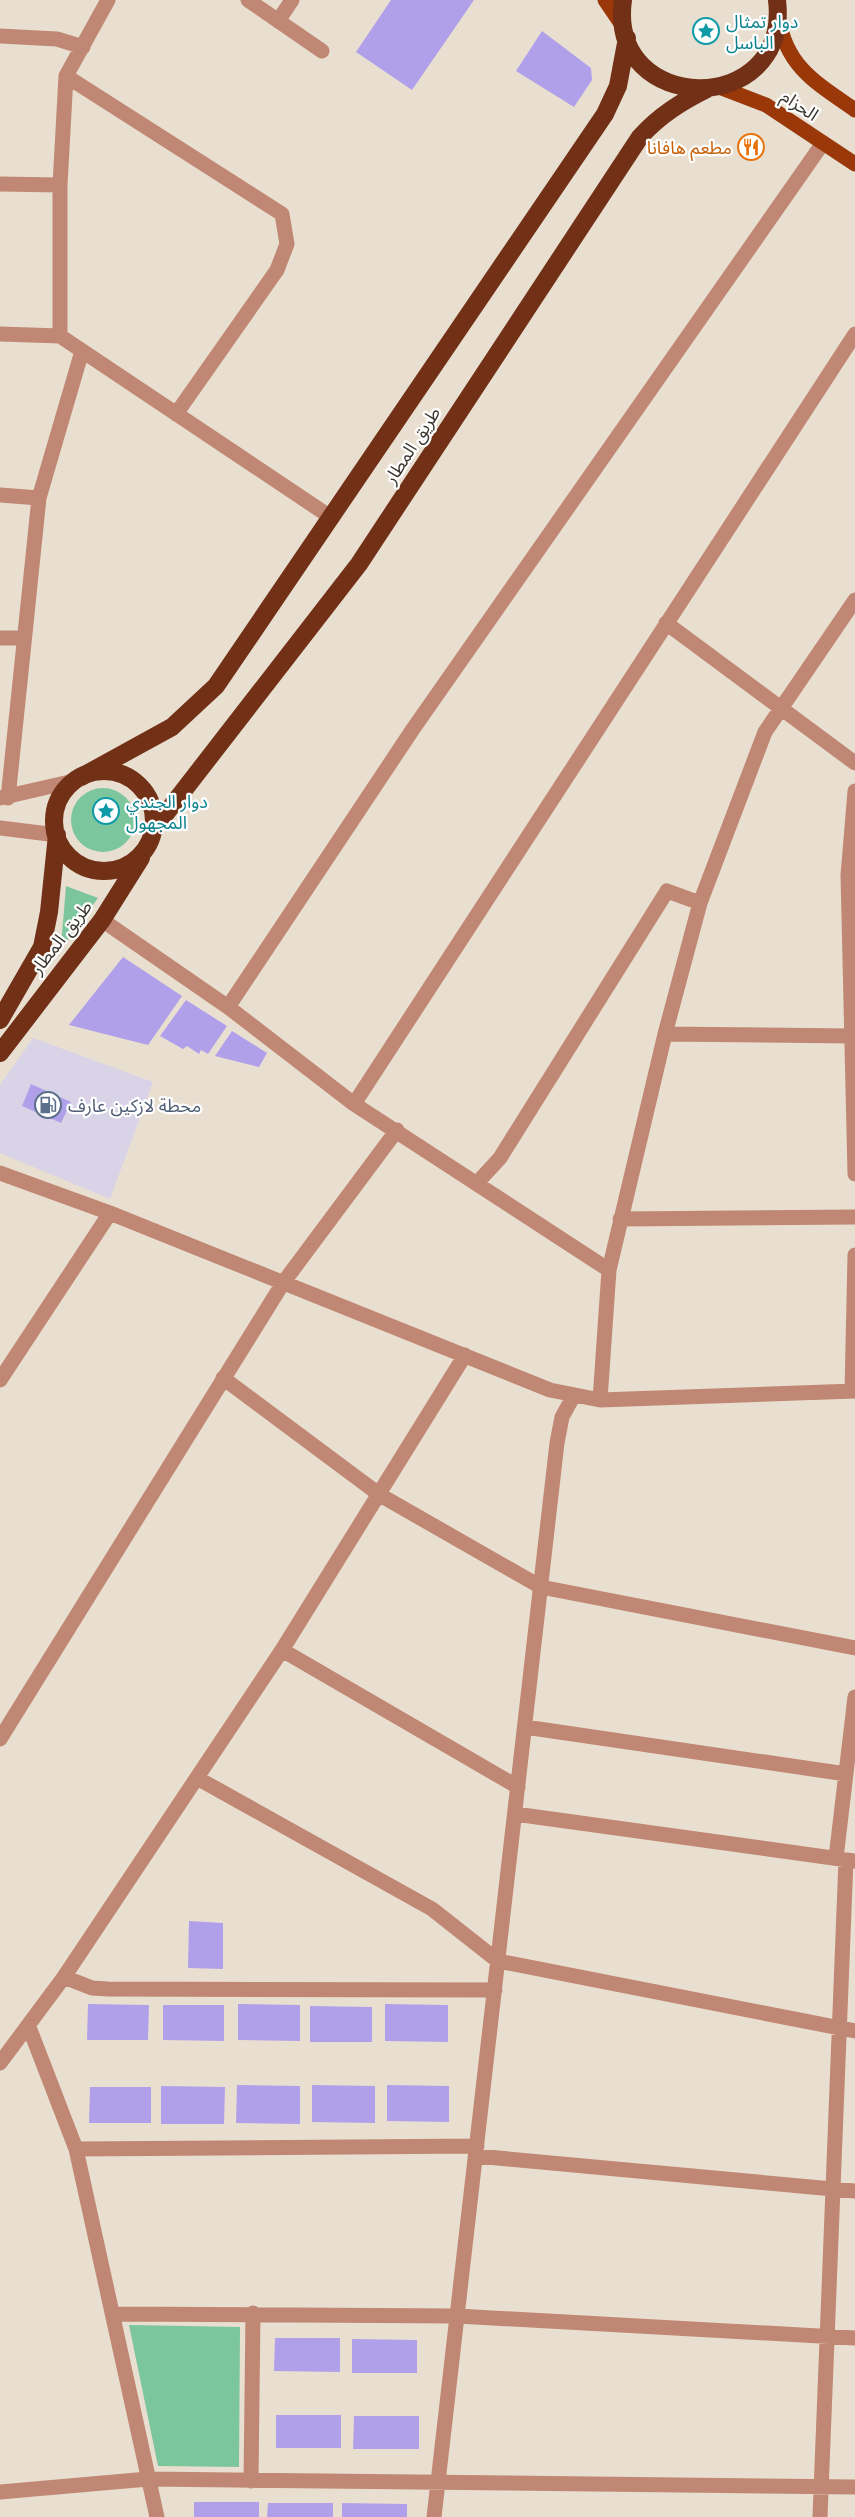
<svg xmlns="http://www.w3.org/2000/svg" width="855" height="2517" font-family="'Roboto Serif','Noto Sans Arabic',serif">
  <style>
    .commercial { fill: #d9d3e8 }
    .green { fill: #7cc69d }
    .building { fill: #b0a0ea }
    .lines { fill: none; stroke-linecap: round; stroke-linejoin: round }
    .minor { stroke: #c08874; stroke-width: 15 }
    .major { stroke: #9a380a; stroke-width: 15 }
    .highway { stroke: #723117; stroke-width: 18 }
    .labels { text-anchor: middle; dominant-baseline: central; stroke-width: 4.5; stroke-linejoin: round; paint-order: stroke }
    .culture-label { font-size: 18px; fill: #0d838f; stroke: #fff; text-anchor: start }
    .street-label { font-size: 18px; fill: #3a3630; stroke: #fff }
    .food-label { font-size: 18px; fill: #c56008; stroke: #fff; text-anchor: end }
    .service-label { font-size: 18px; fill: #4e5e75; stroke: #fff; text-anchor: start }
  </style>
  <rect width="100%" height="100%" fill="#e9dfd0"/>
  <!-- commercial -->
  <path class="commercial" d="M 33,1038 L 153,1082 L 110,1199 L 0,1153 L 0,1085 Z"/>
  <!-- green -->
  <path class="green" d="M71 820a32 32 0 1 1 64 0a32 32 0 1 1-64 0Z
    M 66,886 L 98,898 L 51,963 L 62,934 Z
    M 129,2325 L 240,2327 L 239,2467 L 158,2466 Z"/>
  <!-- building -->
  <path class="building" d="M 391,0 L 474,0 L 412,90 L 356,52 Z
    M 542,31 L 591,68 L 592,80 L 574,107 L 516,71 Z
    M 123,957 L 182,996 L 148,1045 L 69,1025 Z
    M 186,1000 L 227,1026 L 208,1054 L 201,1050 L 199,1054 L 187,1046 L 183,1049 L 160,1036 Z
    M 232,1031 L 267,1053 L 259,1067 L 215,1056 Z
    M 31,1084 L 71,1102 L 61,1123 L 22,1106 Z
    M 189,1921 L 223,1923 L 223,1969 L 188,1968 Z
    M 88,2004 L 149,2005 L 148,2040 L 87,2040 Z
    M 238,2004 L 300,2005 L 300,2041 L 238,2040 Z
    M 385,2004 L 448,2005 L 448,2042 L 385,2041 Z
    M 163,2005 L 224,2005 L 224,2041 L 163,2040 Z
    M 310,2006 L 372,2007 L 372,2042 L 310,2042 Z
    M 237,2085 L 300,2086 L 300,2124 L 236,2123 Z
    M 312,2085 L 375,2086 L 375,2123 L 312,2122 Z
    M 387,2085 L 449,2086 L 449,2122 L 387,2121 Z
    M 161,2086 L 225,2087 L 224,2124 L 161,2124 Z
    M 90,2087 L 151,2087 L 151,2123 L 89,2123 Z
    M 275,2338 L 340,2338 L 340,2372 L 274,2371 Z
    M 352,2339 L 417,2340 L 417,2373 L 352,2373 Z
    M 276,2415 L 341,2415 L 341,2448 L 276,2448 Z
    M 354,2416 L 419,2416 L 419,2449 L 353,2449 Z
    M 194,2502 L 259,2502 L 259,2517 L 194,2517 Z
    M 268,2503 L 333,2503 L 333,2517 L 267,2517 Z
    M 342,2503 L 407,2504 L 407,2517 L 342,2517 Z"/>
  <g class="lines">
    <!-- minor -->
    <path class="minor" d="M 248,0 L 322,51
      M 278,21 L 292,0
      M 0,36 L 57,39 L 83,47
      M 66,76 L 282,214 L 287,244 L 277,270 L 176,414
      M 0,184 L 60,185
      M 0,334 L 60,336 L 332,518
      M 60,336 L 60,185 L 66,76 L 108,0
      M 0,495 L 39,498
      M 666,623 L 855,763
      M 0,638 L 22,638
      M 855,791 L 848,875 L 855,1174
      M 0,798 L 74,781
      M 8,798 L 39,498 L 82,351
      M 0,828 L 57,835
      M 102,920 L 228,1007 L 354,1104 L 609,1270
      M 228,1007 L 413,729 L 823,143
      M 665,1034 L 853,1036
      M 354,1104 L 855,334
      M 0,1173 L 110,1213 L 550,1390 L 600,1400 L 855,1391
      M 477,1183 L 500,1158 L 667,891 L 700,903
      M 620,1219 L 855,1217
      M 223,1378 L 380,1495 L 541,1587 L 855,1648
      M 0,1380 L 110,1213
      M 852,1391 L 855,1255
      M 600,1400 L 609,1270 L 665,1034 L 700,903 L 765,732 L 855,600
      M 282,1650 L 518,1787
      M 525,1727 L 846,1774
      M 0,1739 L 283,1283 L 397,1130
      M 197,1778 L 432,1909 L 498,1961 L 855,2031
      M 515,1814 L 855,1861
      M 836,1858 L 855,1697
      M 64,1977 L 92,1988 L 108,1989 L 495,1990
      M 29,2027 L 76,2149 L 157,2517
      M 0,2063 L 64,1977 L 282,1650 L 465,1355
      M 76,2149 L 477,2146
      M 476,2156 L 855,2191
      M 113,2314 L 457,2316 L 855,2338
      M 251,2481 L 253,2313
      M 0,2492 L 148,2479 L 855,2487
      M 434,2517 L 557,1443 L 562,1417 L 573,1397
      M 820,2517 L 846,1860"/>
    <!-- major -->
    <path class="major" d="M 605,0 L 624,28
      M 779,19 C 786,67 818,84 855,110
      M 719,87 L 766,105 L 855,164"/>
    <!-- highway -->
    <path class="highway" d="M 623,0 C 607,116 791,119 777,0
      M54 821a50 50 0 1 1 100 0a50 50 0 1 1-100 0Z
      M 81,777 L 172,727 L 216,686 L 605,114 L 618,86 L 627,38
      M 153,830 L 359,564 L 640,137 C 660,115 681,102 707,89
      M 0,1020 L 42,947 L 49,912 L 57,835
      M 0,1053 L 102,920 L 141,858"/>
  </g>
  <!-- icons -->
  <defs>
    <symbol id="sight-ring" viewBox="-11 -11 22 22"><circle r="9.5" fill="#fff" stroke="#0f9aa8" stroke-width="1.5"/><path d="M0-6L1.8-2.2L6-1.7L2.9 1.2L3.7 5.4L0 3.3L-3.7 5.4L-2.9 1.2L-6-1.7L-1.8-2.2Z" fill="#0f9aa8"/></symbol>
    <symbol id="restaurant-ring" viewBox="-11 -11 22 22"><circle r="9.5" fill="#fff" stroke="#e8710a" stroke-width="1.5"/><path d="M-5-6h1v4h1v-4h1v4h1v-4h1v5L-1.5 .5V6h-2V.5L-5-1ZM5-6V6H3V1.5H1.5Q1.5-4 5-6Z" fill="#e8710a"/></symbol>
    <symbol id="fuel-ring" viewBox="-11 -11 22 22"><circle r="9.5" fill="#fff" stroke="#5c6f8a" stroke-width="1.5"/><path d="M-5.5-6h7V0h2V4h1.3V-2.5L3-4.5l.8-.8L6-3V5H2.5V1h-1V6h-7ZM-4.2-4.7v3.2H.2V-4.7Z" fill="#5c6f8a"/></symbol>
  </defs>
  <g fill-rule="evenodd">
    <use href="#sight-ring" x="691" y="16" width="30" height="30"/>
    <use href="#restaurant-ring" x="736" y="132" width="30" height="30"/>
    <use href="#sight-ring" x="91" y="796" width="30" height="30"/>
    <use href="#fuel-ring" x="33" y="1090" width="30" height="30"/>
  </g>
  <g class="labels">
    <!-- culture labels -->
    <g class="culture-label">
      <text x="726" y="21">دوار تمثال<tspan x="726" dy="21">الباسل</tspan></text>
      <text x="126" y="801">دوار الجندي<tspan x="126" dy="21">المجهول</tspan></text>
    </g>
    <!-- street labels -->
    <g class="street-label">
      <text transform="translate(800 105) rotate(34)">الحزام</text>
      <text transform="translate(412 445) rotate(-57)">طريق المطار</text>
      <text transform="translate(61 937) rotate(-52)">طريق المطار</text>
    </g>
    <!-- food labels -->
    <g class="food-label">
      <text x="732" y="147">مطعم هافانا</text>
    </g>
    <!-- service labels -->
    <g class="service-label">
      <text x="68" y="1105">محطة لازكين عارف</text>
    </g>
  </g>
</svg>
